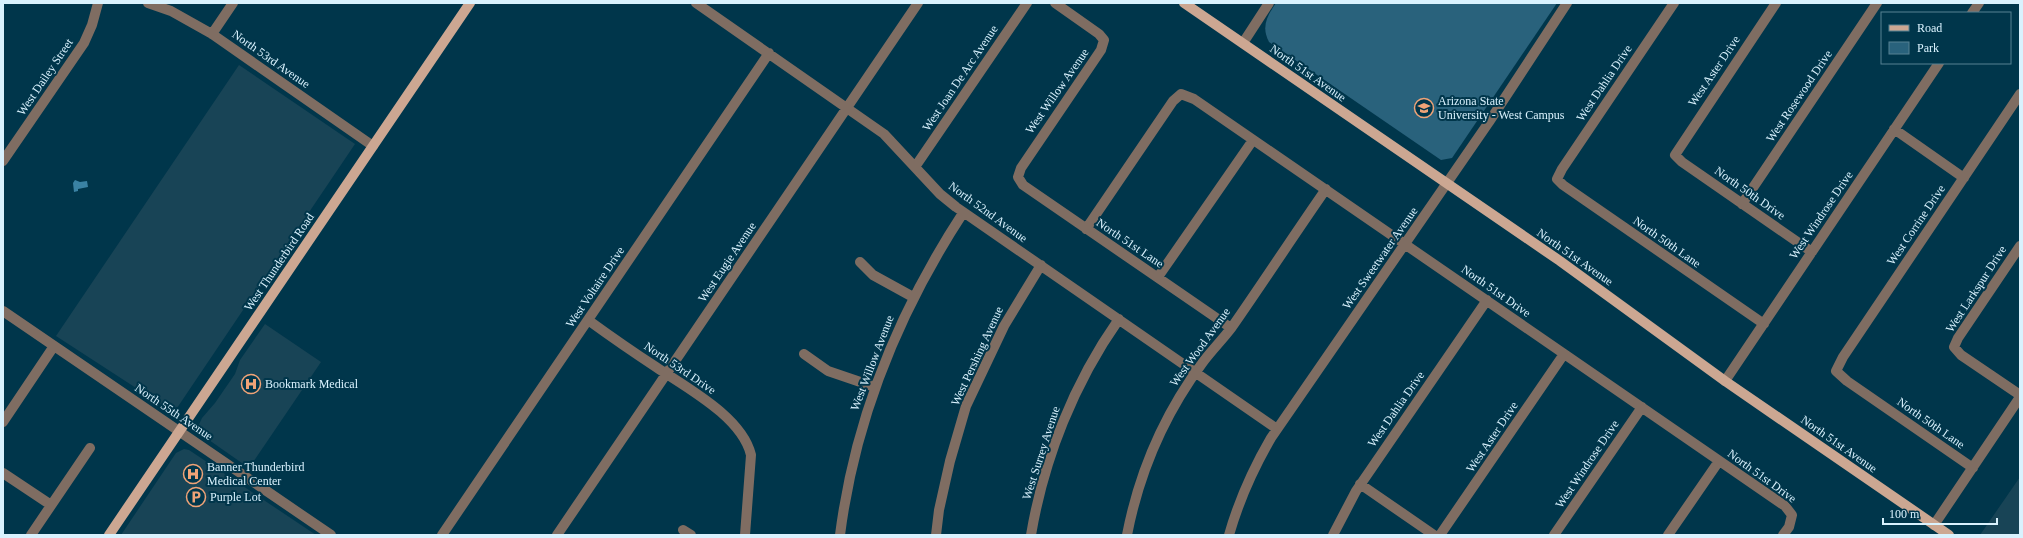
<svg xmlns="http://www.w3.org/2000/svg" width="2023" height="538" font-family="'Times New Roman',serif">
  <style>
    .built { fill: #184456 }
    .green { fill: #29627c }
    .water { fill: #3a82a3 }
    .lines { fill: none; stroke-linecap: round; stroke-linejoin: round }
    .minor { stroke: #7f6d62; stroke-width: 10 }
    .major { stroke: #cca792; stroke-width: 10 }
    .labels { text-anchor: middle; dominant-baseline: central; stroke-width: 4; stroke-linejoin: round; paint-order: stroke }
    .street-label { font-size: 12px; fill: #d9f2fe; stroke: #00364b }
    .poi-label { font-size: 12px; fill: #d9f2fe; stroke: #00364b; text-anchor: start }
  </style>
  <rect width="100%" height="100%" fill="#00364b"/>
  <!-- built -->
  <path class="built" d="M 239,65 L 355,144 L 177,408 L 170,410 L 56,336 Z
    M 265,324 L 321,362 L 249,468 L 199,433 L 197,429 L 202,418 L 215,403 L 235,374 L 240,360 Z
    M 184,449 L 189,450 L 316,535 L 121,535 L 176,453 Z
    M 2020,477 L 2020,535 L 1980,535 Z"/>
  <!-- green -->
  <path class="green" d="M 1276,3 L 1557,3 L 1452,158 L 1441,160 L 1269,42 C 1261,27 1267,16 1276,3 Z"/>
  <!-- water -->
  <path class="water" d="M 75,180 L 80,182 L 87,181 L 88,187 L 78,189 L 78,191 L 74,192 L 73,183 Z"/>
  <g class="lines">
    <!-- minor -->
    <path class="minor" d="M 148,3 L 171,11 L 212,34 L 373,146
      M 696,3 L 884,134 L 940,194 L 956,207 L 1277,429
      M 1055,3 L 1099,34 L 1104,40 L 1101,50 L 1021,168 L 1018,177 L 1023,185 L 1231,328
      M 1674,3 L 1562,169 L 1557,179 L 1563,185 L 1764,324
      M 1776,3 L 1675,155 L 1682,162 L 1812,252
      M 1972,13 L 1979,3
      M 212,34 L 233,3
      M 1243,43 L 1269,3
      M 1894,129 L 1964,178
      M 3,161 L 84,43 L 92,25 L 98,3
      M 915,167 L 1027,3
      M 1742,204 L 1877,3
      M 1086,229 L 1173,101 L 1181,94 L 1194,99 L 1785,506 L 1792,515 L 1789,527 L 1783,535
      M 2020,246 L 1958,338 L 1954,347 L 1961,355 L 2020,395
      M 860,262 L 873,275 L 913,297
      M 1158,277 L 1253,140
      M 3,311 L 331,535
      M 588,320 C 610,336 633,352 656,367 C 687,388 742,417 751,455 L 745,535
      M 804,354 L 828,371 L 875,387
      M 1725,381 L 1939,63
      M 3,422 L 54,346
      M 1973,468 L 1847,381 L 1836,371 L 1843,357 L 2020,94
      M 3,473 L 51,505
      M 1360,484 L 1434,535
      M 1934,525 L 2020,397
      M 683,530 L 691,535
      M 31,535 L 90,448
      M 442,535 L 769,53
      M 557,535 L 918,3
      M 840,535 C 855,418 899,311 963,213
      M 936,535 L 939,510 L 950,461 L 966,406 L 1004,326 L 1041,265
      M 1031,535 C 1044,458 1074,383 1119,319
      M 1127,535 C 1139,473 1165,413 1203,362 C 1212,350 1223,339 1232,327 C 1264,281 1294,235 1326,189
      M 1229,535 C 1239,500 1253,469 1271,438 L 1489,122 L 1567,3
      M 1333,535 L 1356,491 L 1487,300
      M 1440,535 L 1564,354
      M 1554,535 L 1642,407
      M 1668,535 L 1719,461"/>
    <!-- major -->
    <path class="major" d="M 1184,3 L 1560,261 L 1725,381 L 1949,535
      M 109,535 L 470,3"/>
  </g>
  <!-- icons -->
  <defs>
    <symbol id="university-ring" viewBox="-11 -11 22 22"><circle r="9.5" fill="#00364b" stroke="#efa377" stroke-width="1.5"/><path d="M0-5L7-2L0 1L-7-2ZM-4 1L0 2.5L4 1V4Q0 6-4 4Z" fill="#efa377"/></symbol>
    <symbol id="hospital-ring" viewBox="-11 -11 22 22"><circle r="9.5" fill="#00364b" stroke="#efa377" stroke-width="1.5"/><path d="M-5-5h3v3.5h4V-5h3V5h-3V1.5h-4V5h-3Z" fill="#efa377"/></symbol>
    <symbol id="parking-ring" viewBox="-11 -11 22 22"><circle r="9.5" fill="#00364b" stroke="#efa377" stroke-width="1.5"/><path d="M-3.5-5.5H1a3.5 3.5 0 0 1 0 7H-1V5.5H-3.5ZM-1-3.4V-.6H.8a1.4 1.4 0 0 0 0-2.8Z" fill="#efa377"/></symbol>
  </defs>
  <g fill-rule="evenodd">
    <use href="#university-ring" x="1413" y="97" width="22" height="22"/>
    <use href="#hospital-ring" x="240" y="373" width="22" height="22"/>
    <use href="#hospital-ring" x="182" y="463" width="22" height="22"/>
    <use href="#parking-ring" x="185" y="486" width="22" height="22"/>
  </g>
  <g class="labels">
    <!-- street labels -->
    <g class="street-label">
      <text transform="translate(271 59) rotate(35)">North 53rd Avenue</text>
      <text transform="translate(1714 71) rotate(-56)">West Aster Drive</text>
      <text transform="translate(1308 73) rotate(35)">North 51st Avenue</text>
      <text transform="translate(45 77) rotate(-56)">West Dailey Street</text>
      <text transform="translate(960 78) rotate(-56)">West Joan De Arc Avenue</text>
      <text transform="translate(1604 83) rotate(-56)">West Dahlia Drive</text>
      <text transform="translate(1057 91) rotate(-55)">West Willow Avenue</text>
      <text transform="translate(1799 96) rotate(-56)">West Rosewood Drive</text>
      <text transform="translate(1750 193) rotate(35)">North 50th Drive</text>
      <text transform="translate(988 212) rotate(36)">North 52nd Avenue</text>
      <text transform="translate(1821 215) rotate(-56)">West Windrose Drive</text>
      <text transform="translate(1916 225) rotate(-56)">West Corrine Drive</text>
      <text transform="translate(1667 242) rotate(35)">North 50th Lane</text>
      <text transform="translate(1130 243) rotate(34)">North 51st Lane</text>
      <text transform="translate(1575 257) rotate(35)">North 51st Avenue</text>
      <text transform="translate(1380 258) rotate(-55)">West Sweetwater Avenue</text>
      <text transform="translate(279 262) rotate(-56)">West Thunderbird Road</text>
      <text transform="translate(727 262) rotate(-56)">West Eugie Avenue</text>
      <text transform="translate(595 287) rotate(-56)">West Voltaire Drive</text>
      <text transform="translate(1976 289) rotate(-57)">West Larkspur Drive</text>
      <text transform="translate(1496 291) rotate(35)">North 51st Drive</text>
      <text transform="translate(1200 347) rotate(-54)">West Wood Avenue</text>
      <text transform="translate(977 356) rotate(-65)">West Pershing Avenue</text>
      <text transform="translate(872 363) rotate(-69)">West Willow Avenue</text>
      <text transform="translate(680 368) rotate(34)">North 53rd Drive</text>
      <text transform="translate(1396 409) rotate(-55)">West Dahlia Drive</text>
      <text transform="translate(174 412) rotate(34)">North 55th Avenue</text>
      <text transform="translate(1931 423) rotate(35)">North 50th Lane</text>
      <text transform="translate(1492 437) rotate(-56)">West Aster Drive</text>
      <text transform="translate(1839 444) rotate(35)">North 51st Avenue</text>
      <text transform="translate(1041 453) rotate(-72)">West Surrey Avenue</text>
      <text transform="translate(1587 464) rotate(-56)">West Windrose Drive</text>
      <text transform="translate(1762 476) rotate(36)">North 51st Drive</text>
    </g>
    <!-- poi labels -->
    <g class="poi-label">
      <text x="1438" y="101">Arizona State<tspan x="1438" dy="14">University - West Campus</tspan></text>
      <text x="265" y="384">Bookmark Medical</text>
      <text x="207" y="467">Banner Thunderbird<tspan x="207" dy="14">Medical Center</tspan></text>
      <text x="210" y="497">Purple Lot</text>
    </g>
  </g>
  <!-- border -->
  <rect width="2023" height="538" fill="none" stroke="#d9f2fe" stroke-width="8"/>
  <!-- legend -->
  <rect x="1881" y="12" width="130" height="52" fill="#00364b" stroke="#578193"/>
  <rect x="1889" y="25" width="20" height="6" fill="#cca792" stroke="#578193"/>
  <text x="1917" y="32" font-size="12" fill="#d9f2fe">Road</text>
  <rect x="1889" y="42" width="20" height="12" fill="#29627c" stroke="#578193"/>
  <text x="1917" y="52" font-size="12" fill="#d9f2fe">Park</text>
  <!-- scale -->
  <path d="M1883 518v6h114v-6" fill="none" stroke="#d9f2fe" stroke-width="2"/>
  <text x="1889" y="518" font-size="12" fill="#d9f2fe" stroke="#00364b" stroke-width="3" paint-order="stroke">100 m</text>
</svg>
